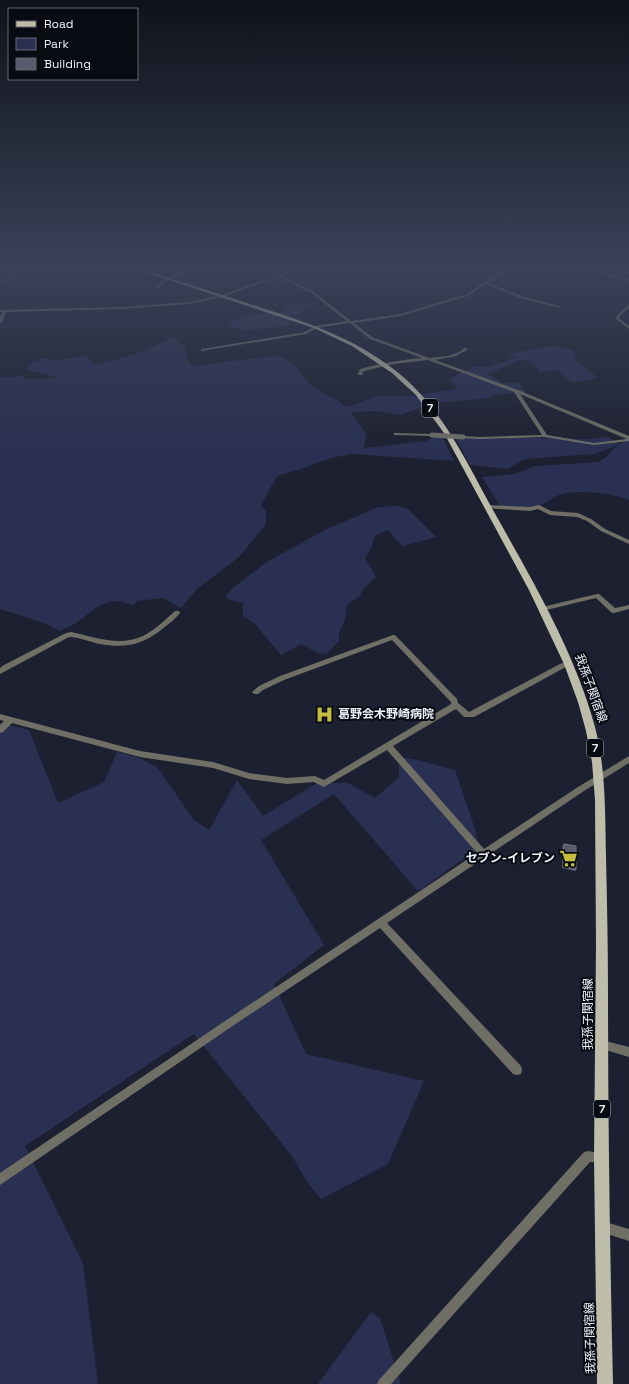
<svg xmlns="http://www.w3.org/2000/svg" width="629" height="1384" font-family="'Space Grotesk','Noto Sans JP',sans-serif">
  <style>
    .green { fill: #293052 }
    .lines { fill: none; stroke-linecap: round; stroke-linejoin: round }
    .minor { fill: #6f6f66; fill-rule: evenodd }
    .major { fill: #bebdaa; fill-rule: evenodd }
    .minor-bridge { stroke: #6f6f66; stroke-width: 5 }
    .wall { fill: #454a5a }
    .building { fill: #575c6c; stroke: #6f7382 }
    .labels { text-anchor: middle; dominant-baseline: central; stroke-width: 4; stroke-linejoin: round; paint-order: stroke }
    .shield { fill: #090b12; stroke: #a9acb6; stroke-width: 1 }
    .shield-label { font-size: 11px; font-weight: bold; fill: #eef1fc }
    .street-label { font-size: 12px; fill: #eef1fc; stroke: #090b12 }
    .poi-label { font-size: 12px; font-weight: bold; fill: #eef1fc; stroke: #090b12; text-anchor: start }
  </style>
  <rect width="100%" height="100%" fill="#1d2030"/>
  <!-- green -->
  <path class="green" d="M 257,263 L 274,263 L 255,273 L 239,277 L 227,283 L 217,283 L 232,272 L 254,266 Z
    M 307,303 L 311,304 L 302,308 L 303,311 L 298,314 L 289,315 L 290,326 L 246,330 L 229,327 C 237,312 267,313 282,313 L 286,308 L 284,305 L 296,305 L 299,307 Z
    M 175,337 L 179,343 L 184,345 C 186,353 186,361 193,366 L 274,356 C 302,361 294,371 312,386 C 322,394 336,397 346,407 L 378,396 L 411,396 L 457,389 L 450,378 L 476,366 L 489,367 L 515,358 L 508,354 L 553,346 L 573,350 L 576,360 L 598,378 L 572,383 L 557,370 L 539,372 L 533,362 L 522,359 L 488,374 L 502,383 L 519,383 L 525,392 L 492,395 L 490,398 L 434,403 L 400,415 L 377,411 L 351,412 L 366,434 L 364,448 L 426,441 L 441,433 L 454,461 L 352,454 L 331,458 L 301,469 L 277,476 L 261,505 L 261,507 L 266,510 L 266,524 L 239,557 L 197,589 L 181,608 L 163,598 L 137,601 L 133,605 L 118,601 L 108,602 L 97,607 L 75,624 L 60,631 L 44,623 L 0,609 L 0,378 L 25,376 L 25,379 L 58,378 C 48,373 36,374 26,369 L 32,362 L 45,358 L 57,361 L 87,355 L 94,365 L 136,354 Z
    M 455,437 L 590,439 L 608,437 L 620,444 L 623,441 L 629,441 L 629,500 C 613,493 575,489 559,495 C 550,498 543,506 534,508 C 524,510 510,507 500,506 L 482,477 L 514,474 L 535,466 L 598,462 L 605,458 L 618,445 L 595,454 L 525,459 L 508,469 L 470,465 Z
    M 400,506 L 409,510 L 436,537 L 403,546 L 394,538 L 389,530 L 375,535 L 371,548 L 365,558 L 376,577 L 364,588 L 359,597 L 347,605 L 345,619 L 339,633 L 339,641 L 326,654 L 318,653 L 301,644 L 281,655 L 255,624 L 243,616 L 243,603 L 230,600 L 225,597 L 234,587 L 268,561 L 327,529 L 378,507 Z
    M 0,723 L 29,730 L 58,803 L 104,782 L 117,752 L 137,757 L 157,767 L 194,820 L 209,830 L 237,780 L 263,816 L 317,783 L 348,783 L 375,798 L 399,777 L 399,757 L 418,760 L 455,770 L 475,829 L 479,848 L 418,891 L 334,794 L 261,840 L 324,945 L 274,984 L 306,1054 L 424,1081 L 388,1164 L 321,1199 L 307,1182 L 292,1156 L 194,1034 L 25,1146 L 83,1263 L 98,1384 L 0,1384 Z
    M 371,1312 L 380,1318 L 401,1384 L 318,1384 Z"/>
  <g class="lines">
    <!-- minor -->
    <path class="minor" d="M 53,263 L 58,263 L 0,282 L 0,280 Z
      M 218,263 L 224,263 C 202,274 179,268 158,288 L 155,287 C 171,269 197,270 218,263 Z
      M 313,263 L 318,263 L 282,276 L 313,291 L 351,321 L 400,314 L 466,294 L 501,272 L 524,263 L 529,263 L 503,274 L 489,283 L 522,296 L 560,306 L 560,308 L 520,298 L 486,284 L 468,296 L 401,316 L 354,323 L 372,337 L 429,358 L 448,356 L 459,352 L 465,348 L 467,348 L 467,350 L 456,356 L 435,360 L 518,390 L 629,436 L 629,441 L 594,445 L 544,437 L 480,439 L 461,438 L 461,437 L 463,436 L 480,437 L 542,435 L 514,392 L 428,360 L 394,364 L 364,371 L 362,375 L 358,375 L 358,374 L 360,369 C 381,363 401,360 422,358 L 370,339 L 350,323 L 317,328 L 306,334 L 201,351 L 201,349 L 202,349 L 305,332 L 315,326 L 347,321 L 311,293 L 278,277 L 223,297 L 190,304 L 122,309 L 6,312 L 2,322 L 0,323 L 0,317 L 2,312 L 0,312 L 0,310 L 122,307 L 190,302 L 221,295 ZM 520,394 L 627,439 L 594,443 L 547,435 Z
      M 550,263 L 569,264 L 594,263 L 591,266 L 605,273 L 629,279 L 629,281 L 603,275 L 588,267 L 589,264 L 569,266 Z
      M 628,305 L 629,305 L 629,308 L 620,316 L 620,319 L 629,326 L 629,329 L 616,319 L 617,315 Z
      M 394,433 L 432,434 L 434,435 L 432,436 L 396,435 L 394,435 Z
      M 488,505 L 530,507 L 539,505 L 551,511 L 578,513 L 591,519 L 605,529 L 629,540 L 629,544 L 601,531 L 587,521 L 577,517 L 550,515 L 538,509 L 530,511 L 486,508 L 485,507 Z
      M 597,594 L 599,594 L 615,608 L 629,605 L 629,609 L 614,613 L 612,613 L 596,598 L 542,611 L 539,609 L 542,607 Z
      M 175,611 L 179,611 L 180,613 C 176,618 171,622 166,626 C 145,644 127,649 100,644 C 90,642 79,637 69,637 L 0,674 L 0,668 L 4,665 L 66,633 L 71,632 C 94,637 120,647 143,636 C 155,630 165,620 175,611 Z
      M 393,635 L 395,635 L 457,699 L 458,703 L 469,712 L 560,664 L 568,661 L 571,664 L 570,666 L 564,668 L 474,717 L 464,717 L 456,709 L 454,710 L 393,746 L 484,849 L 578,787 L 629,756 L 629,763 L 584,791 L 387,923 L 521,1066 L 522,1070 L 521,1074 L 517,1075 L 513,1074 L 380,928 L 234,1025 L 0,1185 L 0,1173 L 228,1019 L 477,853 L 387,750 L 324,787 L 314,782 L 287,784 L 249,779 L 213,768 L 140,757 L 12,723 L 3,732 L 0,733 L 0,725 L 4,721 L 0,720 L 0,714 L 140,751 L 213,762 L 249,773 L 287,778 L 315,776 L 324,780 L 451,704 L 451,702 L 392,640 L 284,680 L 263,690 L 258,694 L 254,694 L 252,692 L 259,686 L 280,676 Z
      M 602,1040 L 629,1047 L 629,1057 L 599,1048 L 597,1045 L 599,1042 Z
      M 588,1151 L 605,1154 L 606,1158 L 605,1162 L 601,1163 L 590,1162 L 391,1384 L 377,1384 L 379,1380 L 584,1152 Z
      M 602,1221 L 629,1229 L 629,1241 L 598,1231 L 596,1227 L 598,1223 Z"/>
    <!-- major -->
    <path class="major" d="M 117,263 L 123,263 C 165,276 206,290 247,303 C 302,321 350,335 396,371 C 441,406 466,461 493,510 C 531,578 575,652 595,727 C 606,769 605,813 606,856 C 607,902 608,948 608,993 C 608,1124 610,1254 613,1384 L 597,1384 L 594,1158 L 596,945 L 595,800 L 592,762 L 586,731 L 578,702 L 564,664 L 529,590 L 444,433 L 416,395 L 392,373 L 352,346 L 314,328 Z"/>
    <!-- minor-bridge -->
    <path class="minor-bridge" d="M 432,435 L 463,437"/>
  </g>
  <!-- wall -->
  <path class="wall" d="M 564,844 L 576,870 L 574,871 L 562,868 L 562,846 Z"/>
  <!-- building -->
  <path class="building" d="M 564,844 L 576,846 L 576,870 L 563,867 Z"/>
  <!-- sky -->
  <linearGradient id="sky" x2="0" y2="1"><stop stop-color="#10121a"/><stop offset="0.58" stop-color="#3a4259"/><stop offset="1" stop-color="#3a4259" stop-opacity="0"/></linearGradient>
  <rect width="629" height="457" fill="url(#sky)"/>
  <!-- icons -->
  <defs>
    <symbol id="hospital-bare" viewBox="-9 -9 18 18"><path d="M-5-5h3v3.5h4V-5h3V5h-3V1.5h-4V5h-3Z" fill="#c4bc3d" stroke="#090b12" stroke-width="2.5" paint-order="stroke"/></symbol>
    <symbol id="supermarket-bare" viewBox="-9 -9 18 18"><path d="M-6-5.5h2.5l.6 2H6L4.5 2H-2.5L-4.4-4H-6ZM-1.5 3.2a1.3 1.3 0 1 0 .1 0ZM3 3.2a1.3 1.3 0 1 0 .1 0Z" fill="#c4bc3d" stroke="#090b12" stroke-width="2.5" paint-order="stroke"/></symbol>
  </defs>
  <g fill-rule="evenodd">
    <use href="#hospital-bare" x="312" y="702" width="25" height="25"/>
    <use href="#supermarket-bare" x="556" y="846" width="25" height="25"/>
  </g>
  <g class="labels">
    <!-- shield labels -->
    <g class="shield">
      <rect x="422" y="399" width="16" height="18" rx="3"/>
      <rect x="587" y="739" width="16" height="18" rx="3"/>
      <rect x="594" y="1100" width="16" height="18" rx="3"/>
    </g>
    <g class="shield-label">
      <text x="430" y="408">7</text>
      <text x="595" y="748">7</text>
      <text x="602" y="1109">7</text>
    </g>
    <!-- street labels -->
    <g class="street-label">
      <text transform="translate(591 688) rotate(70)">我孫子関宿線</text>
      <text transform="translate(588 1014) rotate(-90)">我孫子関宿線</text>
      <text transform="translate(590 1338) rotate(-91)">我孫子関宿線</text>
    </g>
    <!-- poi labels -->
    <g class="poi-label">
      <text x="338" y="714">葛野会木野崎病院</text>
      <text x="555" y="858" text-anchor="end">セブン-イレブン</text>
    </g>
  </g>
  <!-- legend -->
  <rect x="8" y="8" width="130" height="72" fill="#090b12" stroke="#656770"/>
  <rect x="16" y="21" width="20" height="6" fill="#bebdaa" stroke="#656770"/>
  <text x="44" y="28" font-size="12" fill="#eef1fc">Road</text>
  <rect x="16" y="38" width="20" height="12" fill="#293052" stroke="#656770"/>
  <text x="44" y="48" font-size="12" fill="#eef1fc">Park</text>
  <rect x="16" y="58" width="20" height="12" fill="#575c6c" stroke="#656770"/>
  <text x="44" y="68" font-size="12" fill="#eef1fc">Building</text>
</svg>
